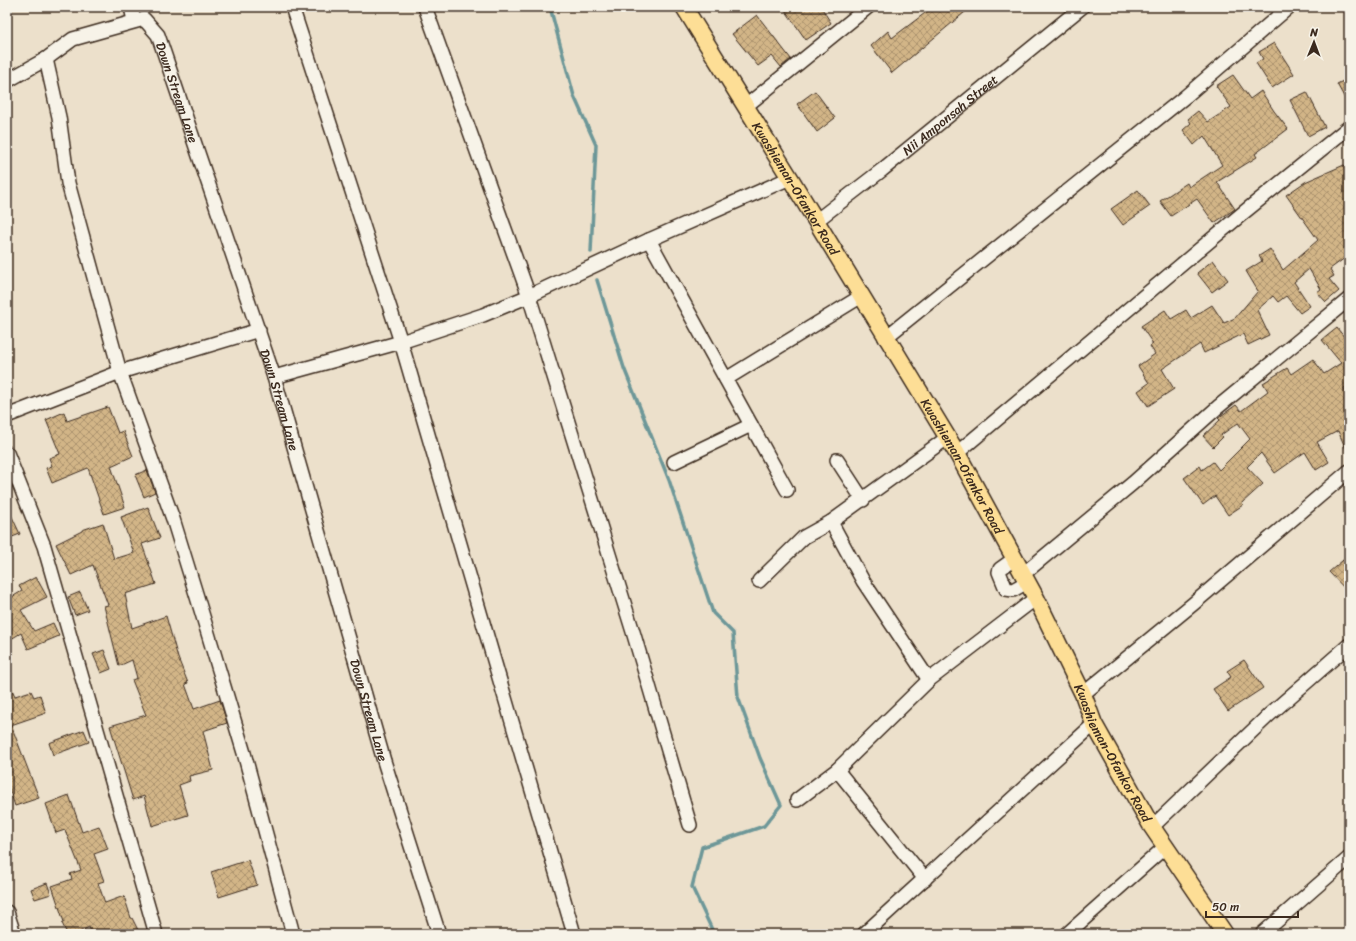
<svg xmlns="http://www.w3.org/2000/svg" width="1356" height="941" font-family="Sriracha,sans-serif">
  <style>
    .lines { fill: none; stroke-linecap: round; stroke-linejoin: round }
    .stream { stroke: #6d9798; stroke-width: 3.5 }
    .building { fill: url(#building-cross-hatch); stroke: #3b2a1e }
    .minor-casing { stroke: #3b2a1e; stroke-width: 16 }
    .major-casing { stroke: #3b2a1e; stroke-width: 19 }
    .minor { stroke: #f7f3e8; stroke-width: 13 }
    .major { stroke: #fdde96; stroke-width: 16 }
    .labels { text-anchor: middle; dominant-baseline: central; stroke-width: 3; stroke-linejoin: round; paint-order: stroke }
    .street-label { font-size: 13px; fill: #3b2a1e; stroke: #f7f3e8 }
  </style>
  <defs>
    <pattern id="building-cross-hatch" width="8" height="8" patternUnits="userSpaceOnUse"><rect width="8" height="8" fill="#d2b587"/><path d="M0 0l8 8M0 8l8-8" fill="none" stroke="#ac936e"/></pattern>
  </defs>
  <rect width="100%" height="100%" fill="#ece0cb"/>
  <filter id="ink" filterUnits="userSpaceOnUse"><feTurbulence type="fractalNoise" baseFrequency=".025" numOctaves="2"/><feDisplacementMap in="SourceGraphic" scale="8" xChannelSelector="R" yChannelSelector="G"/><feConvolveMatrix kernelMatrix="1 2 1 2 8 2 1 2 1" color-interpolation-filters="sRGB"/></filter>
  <g filter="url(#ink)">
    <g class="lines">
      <!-- stream -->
      <path class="stream" d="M 550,7 L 574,96 L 596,145 L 591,252
        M 597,280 L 624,368 L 669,480 L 713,613 L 733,633 L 738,697 L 760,758 L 781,805 L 764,826 L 702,847 L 692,887 L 714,934"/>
    </g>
    <!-- building -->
    <path class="building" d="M 783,7 L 821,7 L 831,23 L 806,40 Z
      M 933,7 L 971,7 L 892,73 L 871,46 L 888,31 L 892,38 Z
      M 757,15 L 791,59 L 781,67 L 772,56 L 758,66 L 732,34 Z
      M 1274,43 L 1294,74 L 1272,88 L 1256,63 L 1263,59 L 1259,52 Z
      M 1233,75 L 1250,99 L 1261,91 L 1274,111 L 1288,129 L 1255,154 L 1257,157 L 1217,182 L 1235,209 L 1214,223 L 1197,199 L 1171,216 L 1160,201 L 1187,183 L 1189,187 L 1222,165 L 1204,136 L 1194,145 L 1183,130 L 1191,123 L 1188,119 L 1198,111 L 1208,122 L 1231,107 L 1216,86 Z
      M 1349,78 L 1349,106 L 1337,84 Z
      M 815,91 L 835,118 L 817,132 L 797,104 Z
      M 1307,92 L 1325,127 L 1308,136 L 1290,100 Z
      M 1344,165 L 1349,172 L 1349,255 L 1330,269 L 1334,276 L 1329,279 L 1339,291 L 1326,302 L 1317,292 L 1321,289 L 1309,269 L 1294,282 L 1310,306 L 1300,313 L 1286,296 L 1278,302 L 1273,296 L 1257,310 L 1269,335 L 1248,345 L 1243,334 L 1204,353 L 1200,344 L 1162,369 L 1174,389 L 1148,406 L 1138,391 L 1149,383 L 1138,366 L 1155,354 L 1150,346 L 1153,344 L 1141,326 L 1165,310 L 1171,319 L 1186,310 L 1191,318 L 1212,305 L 1224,323 L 1235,318 L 1258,291 L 1246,271 L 1262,261 L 1259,256 L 1270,249 L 1283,270 L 1318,240 L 1286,195 L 1305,182 Z
      M 1138,190 L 1150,206 L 1123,225 L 1111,209 Z
      M 1213,260 L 1228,280 L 1212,292 L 1197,273 Z
      M 1337,328 L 1349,343 L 1349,385 L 1344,388 L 1349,402 L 1349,456 L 1338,431 L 1317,442 L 1329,462 L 1316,470 L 1305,452 L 1275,473 L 1261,453 L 1247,467 L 1263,484 L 1242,503 L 1243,505 L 1228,515 L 1215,496 L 1203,505 L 1184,478 L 1200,466 L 1202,470 L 1213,462 L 1219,470 L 1250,439 L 1238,423 L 1221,435 L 1223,437 L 1213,447 L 1203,436 L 1220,420 L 1218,418 L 1236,405 L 1241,411 L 1268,391 L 1263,383 L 1287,368 L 1291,374 L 1313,359 L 1324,374 L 1341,363 L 1322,340 Z
      M 108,407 L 118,433 L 123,431 L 133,456 L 111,466 L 125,507 L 104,514 L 88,468 L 52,483 L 46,468 L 52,466 L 49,458 L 60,454 L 46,420 L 64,412 L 67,421 Z
      M 147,470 L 155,492 L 144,497 L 135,475 Z
      M 7,506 L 20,534 L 7,539 Z
      M 148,507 L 160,538 L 142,544 L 156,584 L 125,594 L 132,628 L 166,616 L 178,658 L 188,683 L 185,684 L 194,709 L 220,700 L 227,723 L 203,731 L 213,770 L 189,776 L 190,781 L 179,785 L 188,815 L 152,826 L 144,796 L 133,800 L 110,726 L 146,715 L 132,680 L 137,678 L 132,660 L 119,666 L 104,606 L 108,605 L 93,565 L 71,575 L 56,544 L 82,531 L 82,530 L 103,523 L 114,559 L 134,553 L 121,517 Z
      M 1349,555 L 1349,593 L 1329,572 Z
      M 36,577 L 47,597 L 21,610 L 34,631 L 53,623 L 59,636 L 28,649 L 21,633 L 11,639 L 7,632 L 7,600 L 22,591 L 19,586 Z
      M 80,592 L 88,610 L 75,615 L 68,597 Z
      M 104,650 L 111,669 L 101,673 L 93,654 Z
      M 1244,660 L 1263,688 L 1228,711 L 1213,689 L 1231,677 L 1227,671 Z
      M 7,679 L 15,696 L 31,691 L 34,697 L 40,695 L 46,713 L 11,725 L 39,798 L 15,806 L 7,782 Z
      M 84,730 L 89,742 L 53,755 L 49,743 Z
      M 69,795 L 82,832 L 99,826 L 108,849 L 94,854 L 104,881 L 98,883 L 105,903 L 124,896 L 131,918 L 132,918 L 140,934 L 92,934 L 89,927 L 75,934 L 67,934 L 62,923 L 64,922 L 52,886 L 72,879 L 70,874 L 81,870 L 65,830 L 56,833 L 46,804 Z
      M 248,860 L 257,885 L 219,897 L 211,872 Z
      M 47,883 L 51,894 L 35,899 L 31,889 Z"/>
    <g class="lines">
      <defs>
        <g id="minor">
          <path d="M 131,7 L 134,21"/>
          <path d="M 292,7 L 401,342 L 574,934"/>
          <path d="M 425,7 L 529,296 L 634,635 L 690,825"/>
          <path d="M 46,59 L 59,117 L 68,183 L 120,372 L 173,519 L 201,610 L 244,753 L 293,934"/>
          <path id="s1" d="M 7,81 L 46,59 L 73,39 L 144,19 L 158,35 L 274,377 L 384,761 L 439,934"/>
          <path d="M 746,106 L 868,7"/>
          <path id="s2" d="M 816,221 L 882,170 L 1082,7"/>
          <path d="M 649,240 L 787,490"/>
          <path d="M 885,338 L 1186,96 L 1289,7"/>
          <path d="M 274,377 L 401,342 L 483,315 L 529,296 L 649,240 L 790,178"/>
          <path d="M 726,379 L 860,297"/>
          <path d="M 7,416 L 120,372 L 259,330"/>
          <path d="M 7,453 L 44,546 L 156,934"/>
          <path d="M 957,453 L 1243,213 L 1349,127"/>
          <path d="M 837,460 L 863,500"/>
          <path d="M 674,462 L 751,425"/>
          <path d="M 831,522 L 863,581 L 929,680"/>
          <path d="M 1014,559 L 1000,569 L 999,572 L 1006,589 L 1013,590 L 1027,582"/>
          <path d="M 1022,575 L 1133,483 L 1218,407 L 1349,299"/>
          <path d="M 759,581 L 804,537 L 831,522 L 947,438"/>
          <path d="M 1083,694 L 1193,604 L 1349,471"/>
          <path d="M 837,770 L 925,879"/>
          <path d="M 797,800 L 837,770 L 929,680 L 1036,598"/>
          <path d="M 1152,827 L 1269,715 L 1349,645"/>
          <path d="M 7,912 L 14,934"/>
          <path d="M 864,934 L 1094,724"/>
          <path d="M 1067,934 L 1165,847"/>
          <path d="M 1262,934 L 1349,858"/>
        </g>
        <g id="major">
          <path id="s3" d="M 684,7 L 790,178 L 957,453 L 1036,598 L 1083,694 L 1094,724 L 1152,827 L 1225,934"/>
        </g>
      </defs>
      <!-- minor casing -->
      <use href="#minor" class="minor-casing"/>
      <!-- major casing -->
      <use href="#major" class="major-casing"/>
      <!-- minor -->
      <use href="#minor" class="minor"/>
      <!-- major -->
      <use href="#major" class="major"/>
    </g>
  </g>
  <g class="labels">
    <!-- street labels -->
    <g class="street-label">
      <text stroke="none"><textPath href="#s1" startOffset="234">Down Stream Lane</textPath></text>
      <text stroke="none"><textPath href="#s2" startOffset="171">Nii Amponsah Street</textPath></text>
      <text stroke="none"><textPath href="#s3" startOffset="213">Kwashieman-Ofankor Road</textPath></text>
      <text stroke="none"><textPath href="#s1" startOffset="558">Down Stream Lane</textPath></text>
      <text stroke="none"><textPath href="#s3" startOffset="537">Kwashieman-Ofankor Road</textPath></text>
      <text stroke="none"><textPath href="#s1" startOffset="881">Down Stream Lane</textPath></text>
      <text stroke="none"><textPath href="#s3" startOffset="861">Kwashieman-Ofankor Road</textPath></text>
    </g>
  </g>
  <!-- margin -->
  <rect width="1356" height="941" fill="none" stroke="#f7f3e8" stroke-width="24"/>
  <rect x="12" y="12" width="1332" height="917" fill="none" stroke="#3b2a1e" stroke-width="1.5" filter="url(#ink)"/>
  <!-- north arrow -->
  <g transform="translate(1314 42) rotate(1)" stroke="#f7f3e8" stroke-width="3" paint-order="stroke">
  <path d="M0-3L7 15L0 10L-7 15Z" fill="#3b2a1e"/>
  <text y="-6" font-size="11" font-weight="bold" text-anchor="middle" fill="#3b2a1e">N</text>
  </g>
  <!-- scale -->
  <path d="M1206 911v6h92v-6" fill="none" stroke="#3b2a1e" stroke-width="2"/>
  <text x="1212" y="911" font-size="12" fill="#3b2a1e" stroke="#f7f3e8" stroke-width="3" paint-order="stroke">50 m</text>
</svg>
